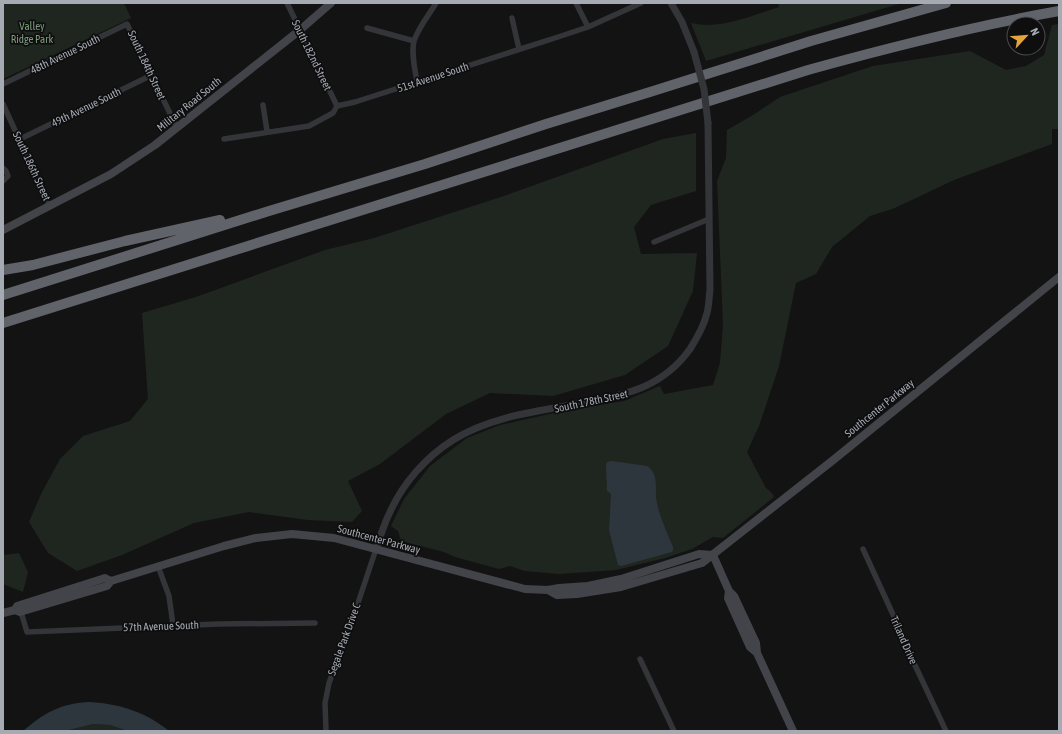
<svg xmlns="http://www.w3.org/2000/svg" width="1062" height="734" font-family="'Asap Condensed',sans-serif">
  <style>
    .green { fill: #1f2620 }
    .water { fill: #2d363c }
    .lines { fill: none; stroke-linecap: round; stroke-linejoin: round }
    .minor { stroke: #343539; stroke-width: 5.5 }
    .tertiary { stroke: #343539; stroke-width: 7 }
    .secondary { stroke: #424449; stroke-width: 8 }
    .motorway { stroke: #606369; stroke-width: 10 }
    .tertiary-bridge { stroke: #343539; stroke-width: 7 }
    .labels { text-anchor: middle; dominant-baseline: central; stroke-width: 3.5; stroke-linejoin: round; paint-order: stroke }
    .park-label { font-size: 11px; fill: #7e9d7e; stroke: #0e0e0f }
    .street-label { font-size: 11px; fill: #a5aab3; stroke: #0e0e0f }
  </style>
  <rect width="100%" height="100%" fill="#131314"/>
  <!-- green -->
  <path class="green" d="M 3,3 L 124,3 L 131,18 L 3,79 Z
    M 778,3 L 902,3 L 706,61 L 691,23 C 720,30 751,16 779,7 Z
    M 1059,24 L 1059,129 L 1052,129 L 1052,144 L 954,180 L 895,208 L 870,216 L 832,247 L 816,274 L 796,283 L 779,366 L 759,426 L 747,452 L 766,488 L 772,493 L 774,497 L 723,538 L 713,537 L 692,549 L 665,558 L 616,570 L 559,574 L 525,571 L 510,566 L 499,569 L 455,557 L 444,552 L 401,541 L 398,531 L 391,526 L 404,499 L 430,466 L 467,438 L 500,425 L 563,411 L 624,401 L 660,386 L 664,394 L 713,385 L 720,363 L 723,325 L 717,181 L 726,158 L 727,130 L 753,115 L 780,97 L 873,66 L 970,51 L 1006,70 L 1026,66 L 1044,55 L 1052,25 Z
    M 696,133 L 696,191 L 651,205 L 634,227 L 641,254 L 697,253 L 693,291 L 668,346 L 625,375 L 553,396 L 490,393 L 446,414 L 380,464 L 348,481 L 362,511 L 352,522 L 308,520 L 249,512 L 194,523 L 122,555 L 77,571 L 48,553 L 29,522 L 41,494 L 60,459 L 83,436 L 130,421 L 148,399 L 142,313 L 196,297 L 325,250 L 374,238 L 504,196 L 663,139 Z
    M 19,553 L 28,572 L 23,592 L 3,584 L 3,555 Z
    M 93,724 L 110,725 L 128,731 L 65,731 Z"/>
  <!-- water -->
  <path class="water" d="M 612,461 L 647,466 C 660,474 654,491 657,503 C 659,515 668,535 673,547 L 673,550 L 672,552 L 621,566 L 618,565 L 609,530 L 611,494 L 607,491 L 606,465 L 607,462 Z
    M 90,702 C 120,704 146,712 169,731 L 128,731 L 110,725 L 93,724 L 65,731 L 23,731 C 44,713 61,703 90,702 Z"/>
  <g class="lines">
    <!-- minor -->
    <path class="minor" d="M 287,3 L 337,106
      M 576,3 L 588,27
      M 512,18 L 519,49
      M 367,28 L 414,41
      M 417,82 C 415,69 411,54 414,41 C 418,28 429,15 436,3
      M 3,84 L 127,24 L 177,128
      M 3,104 L 50,207
      M 263,105 L 267,131
      M 20,139 L 152,75
      M 224,139 L 309,126 L 333,113 L 337,106 L 355,102 L 558,37 L 588,27 L 641,3
      M 3,168 L 6,171 L 8,176 L 3,181
      M 654,242 L 709,219
      M 863,549 L 901,632 L 905,644 L 946,731
      M 158,566 L 169,596 L 173,625
      M 21,612 L 27,632 L 219,624 L 315,623
      M 640,659 L 674,731
      M 326,731 L 325,703 L 329,683 L 352,621 L 376,549"/>
    <!-- tertiary -->
    <path class="tertiary" d="M 671,3 L 682,22 L 694,52
      M 376,549 C 380,537 384,524 390,512 C 403,483 426,457 453,440 C 491,416 539,411 583,403 C 626,395 663,387 690,349 C 697,338 704,326 707,313 C 709,306 709,297 710,289 L 708,123"/>
    <!-- secondary -->
    <path class="secondary" d="M 3,230 L 111,174 L 155,145 L 300,30 L 331,3
      M 713,555 L 729,591 L 734,596 L 756,643 L 757,653 L 793,731
      M 548,590 L 557,595 L 577,594 L 621,587 L 702,563 L 832,461 L 1059,277
      M 729,591 L 728,598 L 750,647 L 757,653
      M 15,610 L 17,606 L 105,578 L 111,581
      M 3,613 L 15,610 L 20,612 L 107,586 L 111,581 L 224,546 L 256,538 L 292,534 L 334,538 L 525,589 L 548,590 L 559,588 L 588,586 L 621,579 L 699,554 L 713,555"/>
    <!-- motorway -->
    <path class="motorway" d="M 3,270 L 33,265 L 125,241 L 220,220
      M 3,295 L 269,211 L 425,164 L 546,124 L 650,92 L 811,41 L 946,3
      M 3,323 L 808,70 C 891,47 974,26 1059,11"/>
    <!-- tertiary-bridge -->
    <path class="tertiary-bridge" d="M 694,52 L 704,89 L 708,123"/>
  </g>
  <g class="labels">
    <!-- park labels -->
    <g class="park-label">
      <text x="32" y="26">Valley<tspan x="32" dy="13">Ridge Park</tspan></text>
    </g>
    <!-- street labels -->
    <g class="street-label">
      <text transform="translate(65 54) rotate(-26)">48th Avenue South</text>
      <text transform="translate(312 55) rotate(64)">South 182nd Street</text>
      <text transform="translate(147 65) rotate(65)">South 184th Street</text>
      <text transform="translate(433 77) rotate(-18)">51st Avenue South</text>
      <text transform="translate(189 104) rotate(-39)">Military Road South</text>
      <text transform="translate(86 107) rotate(-26)">49th Avenue South</text>
      <text transform="translate(32 166) rotate(65)">South 186th Street</text>
      <text transform="translate(591 401) rotate(-12)">South 178th Street</text>
      <text transform="translate(879 408) rotate(-39)">Southcenter Parkway</text>
      <text transform="translate(379 539) rotate(15)">Southcenter Parkway</text>
      <text transform="translate(161 626) rotate(-2)">57th Avenue South</text>
      <text transform="translate(344 639) rotate(-70)">Segale Park Drive C</text>
      <text transform="translate(904 640) rotate(66)">Triland Drive</text>
    </g>
  </g>
  <!-- border -->
  <rect width="1062" height="734" fill="none" stroke="#a5aab3" stroke-width="8"/>
  <!-- north arrow -->
  <g transform="translate(1026 36) rotate(64)"><circle r="19" fill="#0e0e0f" stroke="#4a4c51"/>
  <path d="M0-3L7 15L0 10L-7 15Z" fill="#e3a43c"/>
  <text y="-6" font-size="11" font-weight="bold" text-anchor="middle" fill="#a5aab3">N</text>
  </g>
</svg>
